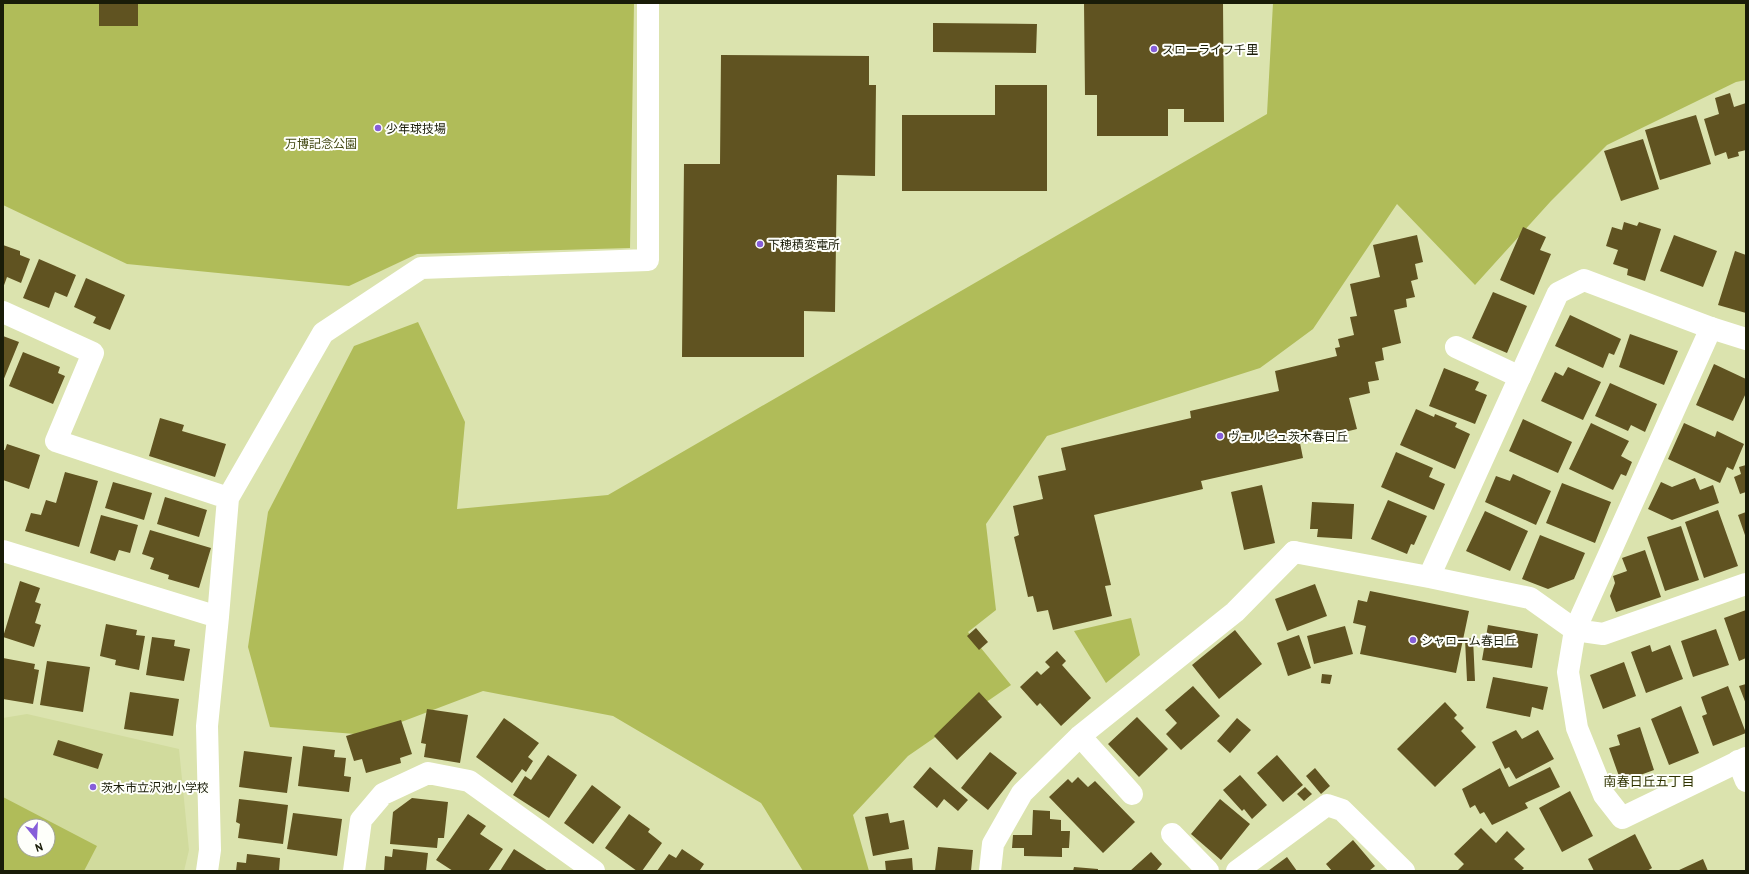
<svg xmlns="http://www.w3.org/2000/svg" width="1749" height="874" font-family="'PT Sans','Noto Sans JP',sans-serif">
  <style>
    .built { fill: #d1db9d; fill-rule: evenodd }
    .green { fill: #b0bc59; fill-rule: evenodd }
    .building { fill: #605321 }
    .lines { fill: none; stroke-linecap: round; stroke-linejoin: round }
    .minor { stroke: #fff; stroke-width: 22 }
    .tertiary { stroke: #fff; stroke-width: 22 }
    .poi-dot { fill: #865ed9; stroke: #fefffa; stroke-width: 1.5 }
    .labels { text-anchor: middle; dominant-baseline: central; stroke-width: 4; stroke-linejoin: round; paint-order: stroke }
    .poi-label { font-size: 12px; fill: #191c08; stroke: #fefffa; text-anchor: start }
    .park-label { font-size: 12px; fill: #434913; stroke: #fefffa }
    .neighbourhood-label { font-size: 13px; fill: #2f3300; stroke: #fefffa }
  </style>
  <rect width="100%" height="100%" fill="#dbe3ae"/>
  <!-- built -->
  <path class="built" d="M 27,714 L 179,749 L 189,850 L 184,871 L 3,871 L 3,718 ZM 24,826 L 48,826 L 48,850 L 24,850 Z"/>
  <!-- green -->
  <path class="green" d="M 3,3 L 634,3 L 630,248 L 417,254 L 349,286 L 127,264 L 3,205 Z
    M 1273,3 L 1746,3 L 1746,80 L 1736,82 L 1607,145 L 1551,201 L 1475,285 L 1397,204 L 1313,329 L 1260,368 L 1047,436 L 986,524 L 996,610 L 968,632 L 1011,685 L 908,756 L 853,815 L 869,871 L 803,871 L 761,803 L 613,716 L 483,691 L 367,735 L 270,727 L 248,647 L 268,512 L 354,346 L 418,322 L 465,422 L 457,509 L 608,495 L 1267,114 Z
    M 1131,618 L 1140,655 L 1106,683 L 1074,631 Z
    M 3,797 L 97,846 L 84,871 L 3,871 ZM 24,826 L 48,826 L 48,850 L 24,850 Z"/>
  <!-- building -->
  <path class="building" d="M 99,3 L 138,3 L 138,26 L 99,26 Z
    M 1084,3 L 1223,3 L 1224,122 L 1184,122 L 1184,109 L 1168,109 L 1168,136 L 1097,136 L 1097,95 L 1085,95 Z
    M 933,23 L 1037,24 L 1036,53 L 933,52 Z
    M 721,55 L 869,56 L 869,85 L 876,85 L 875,176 L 837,175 L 835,312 L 804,311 L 804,357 L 682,357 L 684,164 L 720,164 Z
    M 995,85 L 1047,85 L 1047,191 L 902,191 L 902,115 L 995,115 Z
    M 1730,93 L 1734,107 L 1746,103 L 1746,150 L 1738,152 L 1739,156 L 1728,159 L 1726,152 L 1715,156 L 1704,119 L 1719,114 L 1715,98 Z
    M 1696,115 L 1711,164 L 1660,180 L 1645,130 Z
    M 1643,139 L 1659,189 L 1621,201 L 1604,151 Z
    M 1624,222 L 1637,226 L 1639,222 L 1661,229 L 1645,281 L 1627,275 L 1628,269 L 1613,264 L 1618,250 L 1606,246 L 1612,227 L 1622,230 Z
    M 1523,227 L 1546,237 L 1540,250 L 1551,254 L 1534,295 L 1500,280 Z
    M 1417,235 L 1423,262 L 1415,264 L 1418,279 L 1411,281 L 1415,297 L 1406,299 L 1407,307 L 1394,310 L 1401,343 L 1382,348 L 1384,360 L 1375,362 L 1379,380 L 1368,382 L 1370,393 L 1349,398 L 1357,429 L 1300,443 L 1303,458 L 1201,481 L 1203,489 L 1094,515 L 1111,585 L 1105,586 L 1112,616 L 1053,630 L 1048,610 L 1037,612 L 1033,596 L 1028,597 L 1014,537 L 1019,535 L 1013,506 L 1043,499 L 1038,476 L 1066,470 L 1061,448 L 1191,418 L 1190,411 L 1279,391 L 1275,371 L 1337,356 L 1335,348 L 1340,347 L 1338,339 L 1354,335 L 1350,317 L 1357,316 L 1350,284 L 1380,277 L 1373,245 Z
    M 1674,235 L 1717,251 L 1703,287 L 1660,271 Z
    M 3,245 L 20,251 L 20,255 L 30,259 L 21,283 L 7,277 L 3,288 Z
    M 1735,251 L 1746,255 L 1746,313 L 1718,305 Z
    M 39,259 L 76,275 L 67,297 L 55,292 L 49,308 L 23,298 Z
    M 86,278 L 125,295 L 110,330 L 93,323 L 96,317 L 74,307 Z
    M 1493,292 L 1527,306 L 1507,353 L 1472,338 Z
    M 1570,315 L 1621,339 L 1614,355 L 1609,353 L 1603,368 L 1555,346 Z
    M 1630,334 L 1678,351 L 1664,385 L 1619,367 Z
    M 3,336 L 19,342 L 3,381 Z
    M 23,352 L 60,367 L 58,373 L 65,376 L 53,404 L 9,386 Z
    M 1714,364 L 1746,379 L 1746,393 L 1733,421 L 1696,405 Z
    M 1568,367 L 1601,382 L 1583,420 L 1541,401 L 1555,372 L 1563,376 Z
    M 1444,368 L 1479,382 L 1475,390 L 1487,395 L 1475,424 L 1429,406 Z
    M 1610,383 L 1657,404 L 1645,432 L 1631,425 L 1628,431 L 1595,416 Z
    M 1416,409 L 1434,417 L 1435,414 L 1457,423 L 1455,427 L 1470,434 L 1455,469 L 1400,445 Z
    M 160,418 L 184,425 L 182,431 L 226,444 L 215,477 L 149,456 Z
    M 1523,419 L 1572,442 L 1558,473 L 1509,451 Z
    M 1591,423 L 1629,441 L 1621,456 L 1632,462 L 1626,476 L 1621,474 L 1613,490 L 1569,469 Z
    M 1684,423 L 1715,437 L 1717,431 L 1744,444 L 1733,470 L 1727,467 L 1720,483 L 1668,459 Z
    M 7,444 L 40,455 L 29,489 L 3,480 L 3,450 L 5,450 Z
    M 1396,452 L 1433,468 L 1429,477 L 1445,484 L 1434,510 L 1381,487 Z
    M 1746,465 L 1746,492 L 1740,494 L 1734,477 L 1741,474 L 1739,467 Z
    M 65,472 L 98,481 L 79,547 L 25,531 L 31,513 L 41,515 L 46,500 L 56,503 Z
    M 1513,474 L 1551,491 L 1536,525 L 1485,502 L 1496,476 L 1510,481 Z
    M 1695,478 L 1700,490 L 1713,485 L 1719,503 L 1672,520 L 1648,509 L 1661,482 L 1672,487 Z
    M 113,482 L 152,493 L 144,520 L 105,508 Z
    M 1562,483 L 1611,502 L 1595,543 L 1546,523 Z
    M 1262,485 L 1275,543 L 1244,550 L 1231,492 Z
    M 165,497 L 207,510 L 199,537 L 157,524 Z
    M 1388,500 L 1427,516 L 1414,545 L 1411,544 L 1407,554 L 1371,539 Z
    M 1312,502 L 1354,504 L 1352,539 L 1317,537 L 1318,529 L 1310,529 Z
    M 1718,510 L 1738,566 L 1704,578 L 1685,522 Z
    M 1485,511 L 1528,531 L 1510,571 L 1466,551 Z
    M 1746,512 L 1746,538 L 1738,515 Z
    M 101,515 L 138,525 L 130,553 L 119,550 L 115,561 L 90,553 Z
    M 1681,526 L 1699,580 L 1665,591 L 1647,537 Z
    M 150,530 L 211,548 L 199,588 L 168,579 L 169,575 L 150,569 L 154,558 L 142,554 Z
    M 1540,535 L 1585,553 L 1574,579 L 1548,589 L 1522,579 Z
    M 1645,550 L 1661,597 L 1616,612 L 1610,596 L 1615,583 L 1613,576 L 1627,571 L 1622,558 Z
    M 20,581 L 40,588 L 35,602 L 41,604 L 35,623 L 41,625 L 34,647 L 3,637 Z
    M 1315,584 L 1327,616 L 1287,631 L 1275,599 Z
    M 1370,591 L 1469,611 L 1456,673 L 1360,654 L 1366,626 L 1353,623 L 1358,600 L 1367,602 Z
    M 1746,610 L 1746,658 L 1739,661 L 1724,618 Z
    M 106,624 L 137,630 L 136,635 L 145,636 L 139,670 L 115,665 L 116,660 L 100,656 Z
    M 1488,625 L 1538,634 L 1532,668 L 1482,660 Z
    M 1345,626 L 1353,654 L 1314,664 L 1307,636 Z
    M 976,628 L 988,642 L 979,650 L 967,636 Z
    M 1716,629 L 1729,665 L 1693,677 L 1681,641 Z
    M 1235,630 L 1262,664 L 1219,699 L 1192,665 Z
    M 1299,635 L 1311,668 L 1288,676 L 1277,643 Z
    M 152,637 L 175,640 L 174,646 L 190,649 L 184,681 L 146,675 Z
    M 1473,638 L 1475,681 L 1467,681 L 1465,639 Z
    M 1650,645 L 1652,652 L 1670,645 L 1683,679 L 1646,693 L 1631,652 Z
    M 1057,651 L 1066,661 L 1062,665 L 1091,698 L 1061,726 L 1040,703 L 1037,706 L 1020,687 L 1037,671 L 1041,675 L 1050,667 L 1045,662 Z
    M 3,658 L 35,664 L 34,669 L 39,670 L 33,704 L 3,699 Z
    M 47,661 L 90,667 L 83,712 L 40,705 Z
    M 1624,662 L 1636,696 L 1603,709 L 1590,675 Z
    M 1322,674 L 1332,675 L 1330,684 L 1321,683 Z
    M 1493,677 L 1548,687 L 1543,710 L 1532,707 L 1530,717 L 1486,708 Z
    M 1746,684 L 1746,704 L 1739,686 Z
    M 1193,686 L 1220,716 L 1181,750 L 1166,734 L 1177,723 L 1165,710 Z
    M 1728,686 L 1746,733 L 1713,746 L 1702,716 L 1707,714 L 1701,697 Z
    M 130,692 L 179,699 L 173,736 L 124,729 Z
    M 979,692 L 1002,717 L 957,760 L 934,736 Z
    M 1445,702 L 1457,715 L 1454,718 L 1464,728 L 1461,731 L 1476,747 L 1435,787 L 1397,749 Z
    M 1681,706 L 1699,753 L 1669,765 L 1651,719 Z
    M 427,709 L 468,715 L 460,763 L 424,757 L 426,744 L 421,743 Z
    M 1137,717 L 1168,749 L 1139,777 L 1108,744 Z
    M 504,718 L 539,743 L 528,757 L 533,761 L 526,772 L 522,769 L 512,783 L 476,757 Z
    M 1237,718 L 1251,730 L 1230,753 L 1217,741 Z
    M 401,720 L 412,754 L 400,758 L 401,763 L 366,773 L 362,759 L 354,761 L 346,736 Z
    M 1640,727 L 1654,770 L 1621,782 L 1609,748 L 1620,745 L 1617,735 Z
    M 1516,730 L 1522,739 L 1538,730 L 1554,759 L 1516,779 L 1509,767 L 1505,769 L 1492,742 Z
    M 58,740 L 103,754 L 98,769 L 53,755 Z
    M 303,746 L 335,750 L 334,757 L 346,758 L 344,776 L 351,777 L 349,792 L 298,786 Z
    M 244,751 L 292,757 L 287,793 L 239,787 Z
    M 990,752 L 1017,773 L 988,810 L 961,788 Z
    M 548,755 L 577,775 L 549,818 L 513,795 L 525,776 L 531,780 Z
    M 1277,755 L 1303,785 L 1283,802 L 1257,773 Z
    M 930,767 L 968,800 L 958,811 L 944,799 L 937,808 L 913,787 Z
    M 1550,767 L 1560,787 L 1525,803 L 1528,808 L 1492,825 L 1484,812 L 1480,814 L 1475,805 L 1470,808 L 1462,789 L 1500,768 L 1509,787 Z
    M 1315,768 L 1330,786 L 1321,794 L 1306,776 Z
    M 1240,775 L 1267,805 L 1252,819 L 1244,809 L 1242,811 L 1223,790 Z
    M 1078,777 L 1088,787 L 1095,781 L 1135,822 L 1103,853 L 1049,797 L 1068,779 L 1072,783 Z
    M 592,785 L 621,807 L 593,844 L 564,823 Z
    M 1305,787 L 1312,794 L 1304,801 L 1297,794 Z
    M 1570,791 L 1593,836 L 1562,852 L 1539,808 Z
    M 412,798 L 448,802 L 444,838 L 438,838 L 437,848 L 390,844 L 393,812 Z
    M 239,799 L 288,805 L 283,844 L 238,838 L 240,824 L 236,822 Z
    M 1220,799 L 1250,824 L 1221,860 L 1191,834 Z
    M 1033,810 L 1050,811 L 1050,819 L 1061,820 L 1061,831 L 1070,831 L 1069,848 L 1062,848 L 1062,857 L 1024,856 L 1024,848 L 1012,848 L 1013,835 L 1032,835 Z
    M 293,813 L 342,819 L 337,856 L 287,849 Z
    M 888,813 L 890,823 L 904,820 L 909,849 L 873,856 L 865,817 Z
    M 468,814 L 486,826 L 480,834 L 503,849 L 488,871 L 453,871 L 436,860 Z
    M 629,814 L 650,829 L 648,832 L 662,843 L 642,871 L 637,871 L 605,848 Z
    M 1481,828 L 1496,843 L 1507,831 L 1525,849 L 1514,859 L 1524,868 L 1521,871 L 1457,871 L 1464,864 L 1454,854 Z
    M 1635,834 L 1652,868 L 1647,871 L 1594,871 L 1588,859 Z
    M 1353,840 L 1375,866 L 1369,871 L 1332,871 L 1326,864 Z
    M 938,847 L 973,850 L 971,871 L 935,871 Z
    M 393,849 L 428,853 L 426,871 L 384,871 L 385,856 L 392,857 Z
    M 514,849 L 548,871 L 500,871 Z
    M 682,849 L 704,864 L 700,870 L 702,871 L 657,871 L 669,854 L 676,858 Z
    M 1151,852 L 1162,864 L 1157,870 L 1158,871 L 1130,871 Z
    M 247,854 L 280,858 L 279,871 L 236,871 L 237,862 L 246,863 Z
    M 1287,857 L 1297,871 L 1268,871 Z
    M 912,858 L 913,871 L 886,871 L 885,861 Z
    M 1703,859 L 1708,871 L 1677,871 Z
    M 1074,867 L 1098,869 L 1098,871 L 1073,871 Z"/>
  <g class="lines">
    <!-- minor -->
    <path class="minor" d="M 3,312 L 93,353 L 56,441 L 228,498
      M 1711,328 L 1575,630 L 1603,634 L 1746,584
      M 1456,347 L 1520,377
      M 3,551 L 218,617
      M 1080,736 L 1132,794
      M 1738,761 L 1746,781
      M 1172,834 L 1208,871
      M 207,871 L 210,850 L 207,726 L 218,617 L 228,498 L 323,333 L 421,268 L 648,260 L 648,3
      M 354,871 L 361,820 L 383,794 L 428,773 L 469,781 L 594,871
      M 990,871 L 993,844 L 1022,793 L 1080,736 L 1235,612 L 1294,552
      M 1237,871 L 1327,805 L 1342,810 L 1404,871"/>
    <!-- tertiary -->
    <path class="tertiary" d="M 1294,552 L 1429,577 L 1530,598 L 1575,630 L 1568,672 L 1577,728 L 1604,795 L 1622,818 L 1746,758
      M 1429,577 L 1558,293 L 1584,280 L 1711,328 L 1746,339"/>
  </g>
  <!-- markers -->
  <g class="poi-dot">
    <circle cx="1154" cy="49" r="4"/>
    <circle cx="378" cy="128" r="4"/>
    <circle cx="760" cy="244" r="4"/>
    <circle cx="1220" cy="436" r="4"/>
    <circle cx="1413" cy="640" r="4"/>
    <circle cx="93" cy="787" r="4"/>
  </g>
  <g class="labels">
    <!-- poi labels -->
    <g class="poi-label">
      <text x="1162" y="49">スローライフ千里</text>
      <text x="386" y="128">少年球技場</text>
      <text x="768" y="244">下穂積変電所</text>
      <text x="1228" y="436">ヴェルビュ茨木春日丘</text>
      <text x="1421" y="640">シャローム春日丘</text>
      <text x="101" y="787">茨木市立沢池小学校</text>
    </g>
    <!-- park labels -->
    <g class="park-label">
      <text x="321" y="143">万博記念公園</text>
    </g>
    <!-- neighbourhood labels -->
    <g class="neighbourhood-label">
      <text x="1649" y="781">南春日丘五丁目</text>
    </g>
  </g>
  <!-- border -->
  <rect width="1749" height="874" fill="none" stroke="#191c08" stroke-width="8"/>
  <!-- north arrow -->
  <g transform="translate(36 838) rotate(162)"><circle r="19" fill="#fefffa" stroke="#a2a499"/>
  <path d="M0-3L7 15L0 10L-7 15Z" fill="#865ed9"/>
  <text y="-6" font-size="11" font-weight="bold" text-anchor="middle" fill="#191c08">N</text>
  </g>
</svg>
